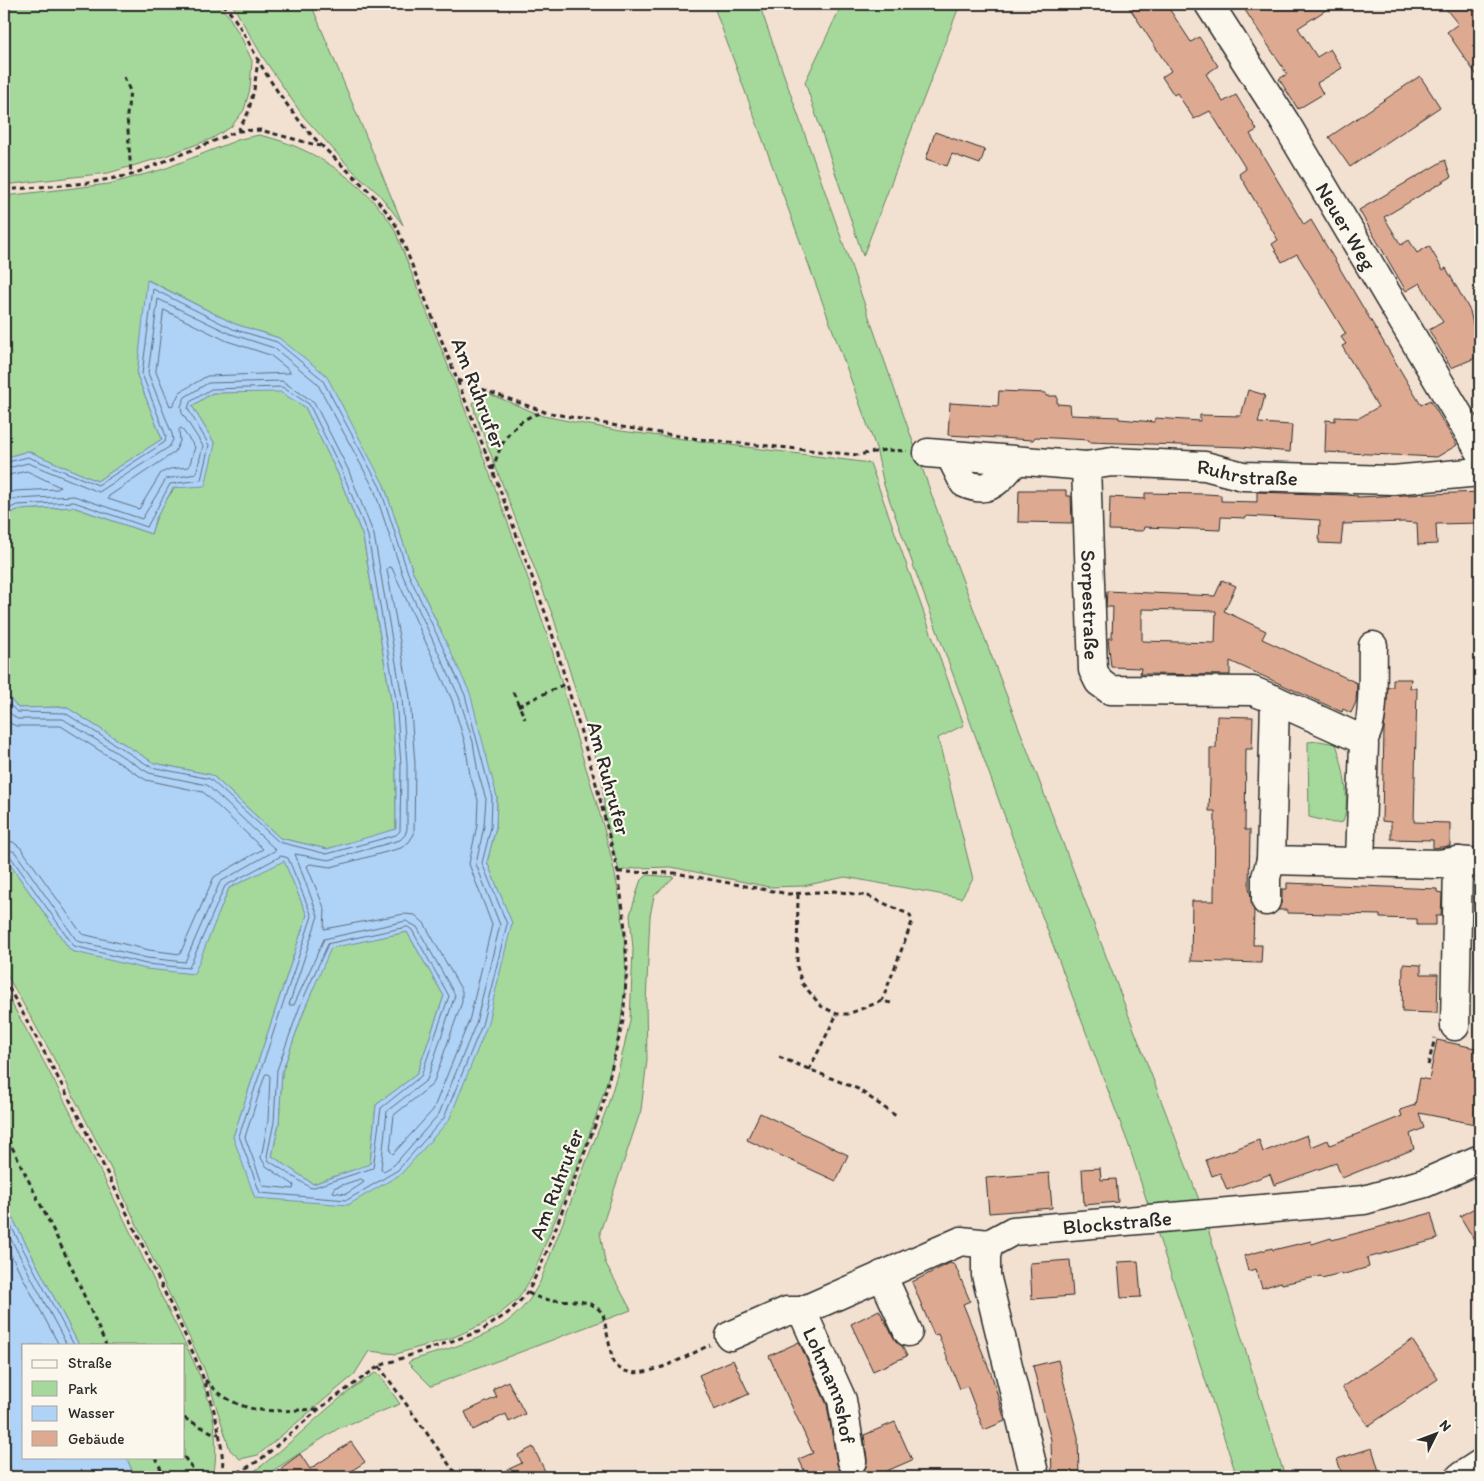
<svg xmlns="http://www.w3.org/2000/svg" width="1484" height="1481" font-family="Itim,sans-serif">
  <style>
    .green { fill: #a5d99b; stroke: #688263 }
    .water { fill: #afd2f7; stroke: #7a8fa5; fill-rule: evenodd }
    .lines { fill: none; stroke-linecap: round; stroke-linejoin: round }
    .shore { stroke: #606e7d; stroke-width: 1 }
    .building { fill: #ddaa91; stroke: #2b2b2b; fill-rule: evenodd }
    .minor-casing { stroke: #2b2b2b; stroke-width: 31 }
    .path { stroke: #2b2b2b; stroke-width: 3; stroke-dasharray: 5 4; stroke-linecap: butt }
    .minor { stroke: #fbf7ec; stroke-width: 28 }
    .labels { text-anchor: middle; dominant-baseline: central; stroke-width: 4.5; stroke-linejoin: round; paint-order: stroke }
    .street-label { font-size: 21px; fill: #2b2b2b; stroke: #fbf7ec }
  </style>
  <rect width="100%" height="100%" fill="#f2e0d1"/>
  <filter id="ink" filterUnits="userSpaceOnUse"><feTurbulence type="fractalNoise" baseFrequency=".02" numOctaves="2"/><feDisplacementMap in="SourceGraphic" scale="10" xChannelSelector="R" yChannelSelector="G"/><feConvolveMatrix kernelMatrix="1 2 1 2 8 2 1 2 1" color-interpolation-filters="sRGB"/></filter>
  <g filter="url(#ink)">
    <!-- green -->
    <path class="green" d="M 4,4 L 217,4 L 228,15 L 242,39 L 252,61 L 250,89 L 244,110 L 231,127 L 211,139 L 160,158 L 108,173 L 4,185 Z
      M 232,4 L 311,4 L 403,225 L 379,194 L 352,170 L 303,116 L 264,59 Z
      M 713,4 L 759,4 L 951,550 L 1198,1197 L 1285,1477 L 1237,1477 L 1128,1143 L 1017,850 L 884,485 L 876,448 Z
      M 842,4 L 960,4 L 863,256 L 805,82 Z
      M 259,135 C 312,146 365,182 394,228 C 445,359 498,489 543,622 C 556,660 566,700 577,739 C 601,817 629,899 625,982 C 620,1083 568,1184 532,1277 L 518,1299 L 497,1316 L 479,1326 L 454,1337 L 396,1354 L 369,1351 L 354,1375 L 258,1455 L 240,1459 L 230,1450 L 205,1371 L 110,1167 L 51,1053 L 4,970 L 4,856 L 71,951 L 193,974 L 229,888 L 284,860 L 307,915 L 233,1137 L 348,1205 L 512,924 L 487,862 L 496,827 L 497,797 L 440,629 L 413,572 L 384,485 L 279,338 L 235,324 L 148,280 L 137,375 L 162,439 L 97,481 L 28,451 L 4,458 L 4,196 L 109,184 L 164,169 L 240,139 Z
      M 280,391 L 305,407 L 338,474 L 363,537 L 391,700 L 396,765 L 396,830 L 327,849 L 280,838 L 212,775 L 154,763 L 66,707 L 18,708 L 4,692 L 4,517 L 17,510 L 73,507 L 151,534 C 161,496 189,472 215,444 L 192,406 L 212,393 Z
      M 482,393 L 487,393 L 543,416 L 621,431 L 870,463 L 964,725 L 938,738 L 973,879 L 961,898 L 845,877 L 803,886 L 769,887 L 671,867 L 636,868 L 619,871 L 605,818 L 602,778 L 554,619 L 475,413 L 473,403 Z
      M 1319,741 L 1336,744 C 1343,764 1351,802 1343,822 L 1334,823 L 1309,817 L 1308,742 Z
      M 647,875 L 674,877 L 654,896 L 650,916 L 646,1002 L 647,1060 L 641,1110 L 600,1232 L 605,1262 L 631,1310 L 431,1386 L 408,1363 L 410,1361 C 448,1348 498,1338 525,1305 C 531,1299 535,1290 540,1282 L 607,1108 L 619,1068 L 630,1021 L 633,949 L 630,915 L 640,882 Z
      M 407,932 L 444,996 L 417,1074 L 376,1105 L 370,1164 L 313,1184 L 272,1156 L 279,1123 L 282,1072 L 305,1008 L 330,947 Z
      M 4,990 C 59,1086 108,1185 156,1285 C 174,1323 205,1377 213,1417 C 216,1435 217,1460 213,1477 L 135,1477 L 126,1457 L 184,1457 L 184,1345 L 79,1345 L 4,1202 Z
      M 375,1373 L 380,1375 L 400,1404 L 339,1428 L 263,1477 L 246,1477 C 292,1446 327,1403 375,1373 Z"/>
    <!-- water -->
    <path class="water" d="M 147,280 L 235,324 L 279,338 L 326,375 L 384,485 L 413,572 L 470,693 L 497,797 L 496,827 L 487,862 L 512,923 L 487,1026 L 449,1120 L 401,1174 L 348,1205 L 255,1198 L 233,1137 L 307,915 L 284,861 L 229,888 L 194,974 L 146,969 L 71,951 L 4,856 L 4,692 L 18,708 L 66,707 L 154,763 L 212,775 L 280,838 L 327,849 L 396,829 L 396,765 L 391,700 L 363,537 L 338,474 L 305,407 L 280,392 L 212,393 L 192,406 L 215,444 L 205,486 L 173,488 L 155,520 L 151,534 L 73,507 L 17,510 L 4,517 L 4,458 L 28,451 L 97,481 L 162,439 L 137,375 ZM 407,932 L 444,996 L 417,1074 L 376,1105 L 370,1164 L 313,1184 L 272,1156 L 279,1123 L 282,1072 L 305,1008 L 331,948 Z
      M 4,1202 L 79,1345 L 24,1345 L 24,1457 L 126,1457 L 135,1477 L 14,1477 L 4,1452 Z"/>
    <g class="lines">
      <!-- shore -->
      <path class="shore" d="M 164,310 L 227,341 L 270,355 L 289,370 L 290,373 L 207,376 L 180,392 L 173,405 L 170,406 L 156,372 Z
        M 181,428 L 195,447 L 189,467 L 170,469 L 161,473 L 139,509 L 108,499 L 109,496 L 175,452 L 180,441 L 179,430 Z
        M 4,463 L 28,457 L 98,485 L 165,442 L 166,436 L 142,374 L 153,289 L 233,329 L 277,342 L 322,379 L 380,487 L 408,573 L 465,695 L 492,798 L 491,827 L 482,863 L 507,924 L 482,1025 L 444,1118 L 398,1170 L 347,1200 L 260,1193 L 239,1136 L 312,916 L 288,858 L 281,856 L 225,886 L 189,968 L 146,964 L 74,946 L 10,856 L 4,854
        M 4,469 L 28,463 L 99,492 L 169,447 L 173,440 L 172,434 L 148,373 L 158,299 L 231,334 L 274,348 L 317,383 L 374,489 L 403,576 L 459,697 L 473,742 L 478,773 L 486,799 L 484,826 L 476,864 L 500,925 L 476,1023 L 439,1114 L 394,1165 L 384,1171 L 381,1169 L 387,1111 L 427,1080 L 455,995 L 417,927 L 406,921 L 324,939 L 294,1005 L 289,1005 L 318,916 L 295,854 L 329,860 L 400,840 L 405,835 L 407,829 L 407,764 L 402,698 L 374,535 L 348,469 L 314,402 L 282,381 L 208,383 L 185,397 L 181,406 L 182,413 L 203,446 L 196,474 L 166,479 L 142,519 L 74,496 L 16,499 L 4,504
        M 4,476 L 27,471 L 60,487 L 58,489 L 15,491 L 4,496
        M 4,511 L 17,505 L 74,502 L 147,527 L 170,484 L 201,480 L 209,445 L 188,409 L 190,402 L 211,389 L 282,387 L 309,404 L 342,471 L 368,536 L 396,699 L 401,765 L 400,831 L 396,835 L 327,854 L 279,842 L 210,779 L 151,767 L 65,713 L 17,712 L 4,699
        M 389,567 L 392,568 L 452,700 L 465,743 L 470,775 L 478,800 L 477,825 L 469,864 L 492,925 L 469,1021 L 433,1110 L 393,1154 L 390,1151 L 394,1115 L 433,1084 L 462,1002 L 462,991 L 424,923 L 415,915 L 404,914 L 324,929 L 325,910 L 307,866 L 310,864 L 331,867 L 401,848 L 409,842 L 414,834 L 415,764 L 410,698 L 387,570 Z
        M 4,708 L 17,719 L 63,719 L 149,773 L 207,785 L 276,850 L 220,882 L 185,962 L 147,958 L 77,941 L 15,852 L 4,848
        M 4,720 L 16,726 L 61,726 L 146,780 L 203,792 L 263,849 L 214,877 L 180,954 L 149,950 L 82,934 L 21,848 L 13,842 L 4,840
        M 408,927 L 412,930 L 449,996 L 421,1076 L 381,1108 L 373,1168 L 311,1188 L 269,1161 L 267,1156 L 274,1122 L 277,1070 L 300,1006 L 328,944 Z
        M 268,1074 L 270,1076 L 268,1121 L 261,1158 L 266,1166 L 294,1185 L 293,1189 L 263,1186 L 245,1137 L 265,1075 Z
        M 361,1179 L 364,1181 L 363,1183 L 346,1194 L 333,1192 L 334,1188 Z
        M 4,1213 L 74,1345
        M 4,1226 L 67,1345
        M 4,1242 L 59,1345"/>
    </g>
    <!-- building -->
    <path class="building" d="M 1127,4 L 1166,4 L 1191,42 L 1199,37 L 1218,66 L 1206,74 L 1223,102 L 1236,95 L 1257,130 L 1250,134 L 1304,225 L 1311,220 L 1421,405 L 1430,400 L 1457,445 L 1437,457 L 1325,452 L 1326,420 L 1335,421 L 1335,417 L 1359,418 L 1378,407 L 1342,346 L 1346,344 L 1341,337 L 1346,334 L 1297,254 L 1282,262 L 1272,244 L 1278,240 L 1239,174 L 1246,169 L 1210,111 L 1194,119 L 1177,93 L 1174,95 L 1162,77 L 1171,71 Z
      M 1241,4 L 1335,4 L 1298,28 L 1317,57 L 1330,49 L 1342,68 L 1317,83 L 1323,94 L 1298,109 L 1279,79 L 1287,74 Z
      M 1442,4 L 1472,4 L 1480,16 L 1480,80 L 1447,32 L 1458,24 Z
      M 1420,76 L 1440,107 L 1350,167 L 1329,137 Z
      M 935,132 L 985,150 L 980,164 L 952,154 L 947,166 L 926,159 Z
      M 1445,160 L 1451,177 L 1384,217 L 1401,245 L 1409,240 L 1417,253 L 1429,246 L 1443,270 L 1446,268 L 1470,311 L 1480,356 L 1451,368 L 1429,330 L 1443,322 L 1420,283 L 1406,291 L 1359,210 Z
      M 1248,390 L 1265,395 L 1258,423 L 1292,425 L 1290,452 L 1241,447 L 1089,442 L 1089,440 L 1035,437 L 1033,440 L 948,435 L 950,403 L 998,406 L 999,391 L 1046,393 L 1046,396 L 1057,396 L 1057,404 L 1070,405 L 1071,415 L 1119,417 L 1119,419 L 1154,422 L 1155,418 L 1200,421 L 1200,415 L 1241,416 Z
      M 1019,490 L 1066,490 L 1066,496 L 1071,496 L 1072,523 L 1018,522 Z
      M 1257,492 L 1345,495 L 1358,496 L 1357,497 L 1480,492 L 1480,523 L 1436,524 L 1437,544 L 1418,545 L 1417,523 L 1404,522 L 1343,524 L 1341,544 L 1319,543 L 1320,520 L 1246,516 L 1246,518 L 1221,517 L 1220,530 L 1144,527 L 1143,531 L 1109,530 L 1110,497 L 1145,499 L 1145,493 L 1206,494 L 1221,495 L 1221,501 L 1257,502 Z
      M 1222,580 L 1236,586 L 1224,611 L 1266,631 L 1262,639 L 1357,683 L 1356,702 L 1351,713 L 1343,709 L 1342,712 L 1230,661 L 1230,675 L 1140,674 L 1141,668 L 1111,667 L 1108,638 L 1112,638 L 1113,607 L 1106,607 L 1107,591 L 1215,596 ZM 1142,609 L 1216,611 L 1215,643 L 1142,641 Z
      M 1393,679 L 1411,679 L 1410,688 L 1417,688 L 1414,822 L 1450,823 L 1450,846 L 1433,848 L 1433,840 L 1391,839 L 1391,822 L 1382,821 L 1384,730 L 1388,687 L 1393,687 Z
      M 1217,716 L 1253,717 L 1252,749 L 1246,749 L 1245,830 L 1250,830 L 1249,888 L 1254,910 L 1253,945 L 1262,945 L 1261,963 L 1191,961 L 1192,901 L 1214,901 L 1215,811 L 1209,811 L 1210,781 L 1210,748 L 1216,748 Z
      M 1287,883 L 1437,889 L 1437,892 L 1442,893 L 1441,916 L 1436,916 L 1436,925 L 1417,925 L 1417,919 L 1380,918 L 1380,915 L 1287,913 L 1287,910 L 1278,910 L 1282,901 L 1282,889 L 1287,889 Z
      M 1403,964 L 1421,965 L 1421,974 L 1438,974 L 1437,1013 L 1402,1012 Z
      M 1437,1040 L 1480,1049 L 1480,1125 L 1419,1113 L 1424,1128 L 1410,1134 L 1414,1149 L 1342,1178 L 1336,1163 L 1274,1185 L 1270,1174 L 1227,1190 L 1220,1173 L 1212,1176 L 1206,1160 L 1259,1140 L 1263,1152 L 1307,1135 L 1311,1147 L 1328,1140 L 1330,1145 L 1402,1116 L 1400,1110 L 1415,1105 L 1420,1078 L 1429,1080 Z
      M 760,1113 L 848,1155 L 836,1181 L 747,1140 Z
      M 1100,1168 L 1101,1180 L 1116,1179 L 1118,1202 L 1084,1205 L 1082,1169 Z
      M 1049,1173 L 1052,1208 L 989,1213 L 986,1178 Z
      M 1480,1205 L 1480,1250 L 1460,1216 Z
      M 1431,1213 L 1438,1239 L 1367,1258 L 1369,1267 L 1341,1275 L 1341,1273 L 1322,1278 L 1321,1276 L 1282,1284 L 1281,1282 L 1262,1288 L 1256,1269 L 1248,1271 L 1244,1256 L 1272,1248 L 1273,1250 L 1311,1241 L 1312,1244 L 1331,1238 L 1332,1240 Z
      M 1070,1260 L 1073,1296 L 1032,1299 L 1030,1263 Z
      M 1138,1261 L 1141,1297 L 1121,1298 L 1118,1262 Z
      M 950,1263 L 955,1265 L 970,1301 L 963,1304 L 992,1376 L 1005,1421 L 984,1430 L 967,1386 L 960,1389 L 938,1334 L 934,1335 L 912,1282 Z
      M 879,1310 L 894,1338 L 902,1346 L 907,1356 L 873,1371 L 851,1324 Z
      M 1412,1340 L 1438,1379 L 1368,1426 L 1342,1387 Z
      M 799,1342 L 827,1405 L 837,1464 L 840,1471 L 846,1475 L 854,1476 L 862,1473 L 866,1467 L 867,1459 L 864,1435 L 895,1422 L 912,1460 L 873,1477 L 807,1477 L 799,1459 L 813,1453 L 769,1356 Z
      M 733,1360 L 749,1394 L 714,1410 L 699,1375 Z
      M 1058,1360 L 1078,1437 L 1079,1477 L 1052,1477 L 1051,1440 L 1033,1366 Z
      M 508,1381 L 525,1414 L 509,1422 L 506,1414 L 473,1430 L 465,1412 L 497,1397 L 493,1389 Z
      M 351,1442 L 365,1462 L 342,1477 L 287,1477 L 281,1468 L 300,1454 L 310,1469 Z
      M 533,1447 L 548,1477 L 492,1477 L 522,1463 L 518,1455 Z
      M 1372,1448 L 1379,1471 L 1360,1477 L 1343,1477 L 1337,1459 Z"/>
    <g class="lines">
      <defs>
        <g id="minor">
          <path id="s1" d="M 1209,4 L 1285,122 L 1480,451"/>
          <path id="s2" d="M 928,453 L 1086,466 L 1112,462 L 1205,466 L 1243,476 L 1393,480 L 1480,472"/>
          <path d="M 950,455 L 964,483 C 991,496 999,478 1016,461"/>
          <path id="s3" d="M 1086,466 L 1093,670 L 1099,682 L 1110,690 L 1253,691 L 1275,700 L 1271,860 L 1438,864 L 1458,861 L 1480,863"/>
          <path d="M 1275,700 L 1350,734 L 1362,740 L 1364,744 L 1360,862"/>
          <path d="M 1362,740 C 1376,728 1372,666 1373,646"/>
          <path d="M 1266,901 L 1266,877 L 1271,860"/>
          <path d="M 1455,1026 L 1458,861"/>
          <path d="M 882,1275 L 908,1332"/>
          <path id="s4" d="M 802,1311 L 842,1400 L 852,1461"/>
          <path d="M 730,1336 L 787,1311 L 802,1311 L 961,1241 L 989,1244"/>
          <path id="s5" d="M 1035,1477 L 986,1275 L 986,1256 L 989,1244 L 1013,1231 L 1364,1200 L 1425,1183 L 1480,1159"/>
          <path d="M 1460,1477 L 1480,1464"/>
        </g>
      </defs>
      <!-- minor casing -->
      <use href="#minor" class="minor-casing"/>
      <!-- path -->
      <path class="path" d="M 223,4 C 238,21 247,39 257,58 C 270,82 286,104 302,124 C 332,161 373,187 397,227 L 493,471 L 549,623 L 597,787 L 618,872 L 624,917 L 627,967 L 623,1021 L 602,1107 L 545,1256 L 531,1286 L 523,1298 L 508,1313 L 481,1331 L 379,1366 L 319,1409 L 260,1460 L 231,1477
        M 124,77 L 130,91 L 127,115 L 131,175
        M 238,131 L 260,130 L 320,146
        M 4,190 L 88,183 L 131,175 L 238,131 L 248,113 L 254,90 L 258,60
        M 457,380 L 545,412 L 622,427 L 698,439 L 858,455 L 885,450 L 907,451
        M 493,470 C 500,441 514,418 545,412
        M 513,692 L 525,719
        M 518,706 L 567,683
        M 618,872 L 675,873 L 789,894 L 834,891 L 868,896 L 910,915 L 912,922 L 882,1001
        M 798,894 L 797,967 L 802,983 L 821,1006 L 837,1014 L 848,1014 L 882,1001 L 891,1003
        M 4,980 C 59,1076 109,1174 156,1274 C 186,1339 224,1404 223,1477
        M 779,1057 L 858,1089 L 896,1116
        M 1428,1065 L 1435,1038
        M 809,1070 L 837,1014
        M 4,1131 L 71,1266 L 106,1345
        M 528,1293 C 533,1295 538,1298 543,1299 C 563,1303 589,1295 603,1314 L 613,1362 C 633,1390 687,1355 710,1345
        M 379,1366 L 458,1477
        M 205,1380 C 241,1418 271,1411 319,1409
        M 184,1418 L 213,1433 L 219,1434
        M 156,1457 L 164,1477
        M 184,1457 L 199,1477"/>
      <!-- minor -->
      <use href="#minor" class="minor"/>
    </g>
  </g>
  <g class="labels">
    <!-- street labels -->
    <g class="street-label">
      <text stroke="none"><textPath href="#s1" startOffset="261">Neuer Weg</textPath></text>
      <text transform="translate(479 393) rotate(69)">Am Ruhrufer</text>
      <text stroke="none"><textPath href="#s2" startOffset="321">Ruhrstraße</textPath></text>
      <text stroke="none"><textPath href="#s3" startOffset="139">Sorpestraße</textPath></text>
      <text transform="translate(609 778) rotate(75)">Am Ruhrufer</text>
      <text transform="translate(556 1184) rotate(-69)">Am Ruhrufer</text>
      <text stroke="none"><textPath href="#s5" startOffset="371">Blockstraße</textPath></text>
      <text stroke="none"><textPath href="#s4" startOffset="80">Lohmannshof</textPath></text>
    </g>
  </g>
  <!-- margin -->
  <rect width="1484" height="1481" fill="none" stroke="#fbf7ec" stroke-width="20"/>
  <rect x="10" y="10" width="1464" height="1461" fill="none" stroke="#2b2b2b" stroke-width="2" filter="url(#ink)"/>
  <!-- legend -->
  <rect x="22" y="1344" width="162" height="115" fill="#fbf7ec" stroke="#a8a59f"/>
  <rect x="32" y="1360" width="25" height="8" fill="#fbf7ec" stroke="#a8a59f"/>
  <text x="68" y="1368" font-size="15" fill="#2b2b2b">Straße</text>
  <rect x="32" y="1381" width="25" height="15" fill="#a5d99b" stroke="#a8a59f"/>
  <text x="68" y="1394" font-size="15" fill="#2b2b2b">Park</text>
  <rect x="32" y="1406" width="25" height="15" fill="#afd2f7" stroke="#a8a59f"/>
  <text x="68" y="1418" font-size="15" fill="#2b2b2b">Wasser</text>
  <rect x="32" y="1431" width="25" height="15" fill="#ddaa91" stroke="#a8a59f"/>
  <text x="68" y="1444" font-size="15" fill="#2b2b2b">Gebäude</text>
  <!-- north arrow -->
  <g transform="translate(1436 1434) rotate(48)" stroke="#fbf7ec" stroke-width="4" paint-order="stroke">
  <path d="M0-4L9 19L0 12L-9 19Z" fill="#2b2b2b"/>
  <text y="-8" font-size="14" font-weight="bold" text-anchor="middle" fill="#2b2b2b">N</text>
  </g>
</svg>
